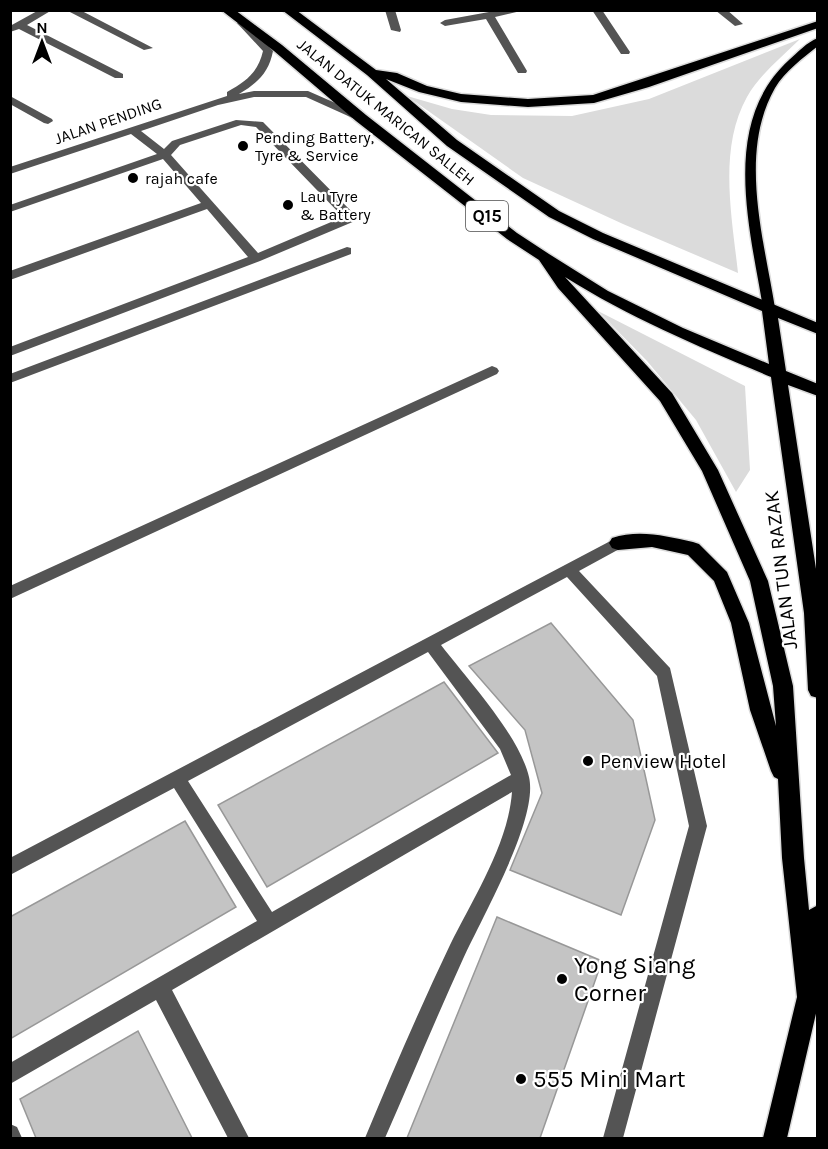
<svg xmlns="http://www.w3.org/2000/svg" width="828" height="1149" font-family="Karla,sans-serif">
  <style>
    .green { fill: #dbdbdb }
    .building { fill: #c4c4c4; stroke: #989898; stroke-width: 1.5 }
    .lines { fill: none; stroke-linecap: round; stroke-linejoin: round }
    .major-casing { stroke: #dbdbdb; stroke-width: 3 }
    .highway-casing { stroke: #dbdbdb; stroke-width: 3 }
    .minor { fill: #545454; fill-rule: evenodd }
    .major { fill: #000; fill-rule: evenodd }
    .highway { fill: #000; fill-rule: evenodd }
    .poi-dot { fill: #000; stroke: #fff; stroke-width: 2 }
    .labels { text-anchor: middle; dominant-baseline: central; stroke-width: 4.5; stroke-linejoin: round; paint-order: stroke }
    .far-street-label { font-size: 16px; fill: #000; stroke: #fff }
    .far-poi-label { font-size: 16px; fill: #000; stroke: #fff; text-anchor: start }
    .shield { fill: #fff; stroke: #4c4c4c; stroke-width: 1.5 }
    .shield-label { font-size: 18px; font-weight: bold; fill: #000 }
    .street-label { font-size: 20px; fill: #000; stroke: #fff }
    .poi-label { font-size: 20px; fill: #000; stroke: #fff; text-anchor: start }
    .near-poi-label { font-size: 24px; fill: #000; stroke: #fff; text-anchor: start }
  </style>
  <rect width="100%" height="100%" fill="#fff"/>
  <!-- green -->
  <path class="green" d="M 800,39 C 782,57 760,74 747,97 C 718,149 732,217 738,273 L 623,224 L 523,178 L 407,96 L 452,109 L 491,115 L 572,116 L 649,99 Z
    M 598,311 L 745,386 L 750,470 L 736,492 L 696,420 L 647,361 Z"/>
  <!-- building -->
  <path class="building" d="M 551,623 L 633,720 L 655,820 L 621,915 L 510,870 L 542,793 L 525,730 L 469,666 Z
    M 444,682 L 498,753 L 267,887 L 218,805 Z
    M 185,821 L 236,907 L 10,1039 L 10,917 Z
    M 497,917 L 602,961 L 540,1138 L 407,1138 Z
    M 138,1031 L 192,1138 L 36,1138 L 20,1099 Z"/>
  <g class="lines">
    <defs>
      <path id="major" d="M 818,38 L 818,46 C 803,58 785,71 775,88 C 738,153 764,239 775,308 L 769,312 L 763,308 C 750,228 720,123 789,60 C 797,53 807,42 818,38 Z"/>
      <path id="highway" d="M 221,10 L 235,10 L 282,45 L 366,115 L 517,233 L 549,254 L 608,291 L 683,328 L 769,364 L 762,311 L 593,239 L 549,217 L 447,146 L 367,75 L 282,10 L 296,10 L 376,70 L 397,73 L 427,86 L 461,94 L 528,99 L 593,95 L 818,21 L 818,28 L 649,87 L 594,103 L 528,107 L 461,102 L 419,92 L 386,79 L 457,140 L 559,211 L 603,233 L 818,323 L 818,334 L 778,318 L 786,371 L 818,384 L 818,396 L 788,385 L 818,582 L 818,698 L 811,696 L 808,690 L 804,613 L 771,377 C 700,347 630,318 565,277 L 672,393 L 718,470 L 768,581 L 793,686 L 804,858 L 809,910 L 818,905 L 818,1005 L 787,1138 L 763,1138 L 797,997 L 782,858 L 778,779 L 774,777 L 771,771 L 750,710 L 731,623 L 714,581 L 688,555 L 652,547 L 618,550 L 612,548 L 609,543 L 612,538 C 639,529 666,536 693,542 L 699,544 L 727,572 L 749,623 L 776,726 L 773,686 L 750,581 L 702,471 L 660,401 L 558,288 L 539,260 L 507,239 L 356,121 L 274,51 Z"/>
    </defs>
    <!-- major casing -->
    <use href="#major" class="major-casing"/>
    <!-- highway casing -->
    <use href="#highway" class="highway-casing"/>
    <!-- minor -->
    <path class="minor" d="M 39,10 L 52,10 L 27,25 L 123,74 L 123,78 L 115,78 L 19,29 L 10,32 L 10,26 Z
      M 66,10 L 80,10 L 153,48 L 144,50 Z
      M 385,10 L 395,10 L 401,30 L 400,32 L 391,30 Z
      M 500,10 L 525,10 L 495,17 L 527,71 L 526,73 L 518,73 L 486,19 L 445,26 L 440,23 L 445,20 Z
      M 592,10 L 602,10 L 630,52 L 629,54 L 621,54 Z
      M 715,10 L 727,10 L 743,24 L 735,26 Z
      M 242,20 L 245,21 L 273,51 C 269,72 258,83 239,94 L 254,91 L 308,91 L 365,116 L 365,120 L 357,120 L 306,97 L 254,97 L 218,105 L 141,131 L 164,149 L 172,141 L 236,120 L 263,122 L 355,215 L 355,221 L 260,261 L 10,356 L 10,347 L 248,257 L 207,209 L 10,280 L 10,271 L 201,203 L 163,159 L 10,212 L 10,205 L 157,154 L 131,134 L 10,174 L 10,167 L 227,96 L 227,92 C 246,81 258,73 263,51 L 237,23 ZM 241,125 L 256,127 L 343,217 L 258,253 L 171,155 L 180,145 Z
      M 10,96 L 52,119 L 53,121 L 48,124 L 44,123 L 10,104 Z
      M 347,247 L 351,248 L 351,254 L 10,383 L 10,374 Z
      M 492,366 L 497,368 L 499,371 L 497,374 L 10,599 L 10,586 Z
      M 618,537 L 623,539 L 625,543 L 623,547 L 579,571 L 670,668 L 707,826 L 623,1138 L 603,1138 L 689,826 L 657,676 L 567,577 L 441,645 C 468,680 519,735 529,777 C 539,819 481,919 463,959 C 436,1018 411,1079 385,1138 L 365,1138 C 392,1073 420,1008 450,945 C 473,898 508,845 512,792 L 172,990 L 249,1138 L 228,1138 L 156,1000 L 10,1084 L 10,1063 L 257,921 L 174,788 L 10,875 L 10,858 ZM 428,652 L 500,749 L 511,775 L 272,912 L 188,781 Z
      M 10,1124 L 17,1127 L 22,1138 L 10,1138 Z"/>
    <!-- major -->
    <use href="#major" class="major"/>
    <!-- highway -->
    <use href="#highway" class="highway"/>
  </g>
  <!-- markers -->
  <g class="poi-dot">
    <circle cx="243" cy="146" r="6"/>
    <circle cx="133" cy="178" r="6"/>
    <circle cx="288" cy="205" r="6"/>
    <circle cx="588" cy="761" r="6"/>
    <circle cx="562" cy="979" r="6"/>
    <circle cx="521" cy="1079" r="6"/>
  </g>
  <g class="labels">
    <!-- far-street labels -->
    <g class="far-street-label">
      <text transform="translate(386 112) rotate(39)">JALAN DATUK MARICAN SALLEH</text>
      <text transform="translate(108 121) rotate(-19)">JALAN PENDING</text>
    </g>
    <!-- far-poi labels -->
    <g class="far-poi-label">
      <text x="255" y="137">Pending Battery,<tspan x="255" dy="18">Tyre &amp; Service</tspan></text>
      <text x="145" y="178">rajah cafe</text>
      <text x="300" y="196">Lau Tyre<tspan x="300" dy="18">&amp; Battery</tspan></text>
    </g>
    <!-- shield labels -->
    <rect class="shield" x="466" y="201" width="42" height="30" rx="4.5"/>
    <g class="shield-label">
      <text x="487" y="216">Q15</text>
    </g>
    <!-- street labels -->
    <g class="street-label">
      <text transform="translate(781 570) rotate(-97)">JALAN TUN RAZAK</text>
    </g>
    <!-- poi labels -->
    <g class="poi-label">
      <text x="600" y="761">Penview Hotel</text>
    </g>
    <!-- near-poi labels -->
    <g class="near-poi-label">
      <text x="574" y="965">Yong Siang<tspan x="574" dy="28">Corner</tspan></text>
      <text x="533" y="1079">555 Mini Mart</text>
    </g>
  </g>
  <!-- border -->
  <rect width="828" height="1149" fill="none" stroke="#000000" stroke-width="24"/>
  <!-- north arrow -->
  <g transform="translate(42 42)" stroke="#ffffff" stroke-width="4.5" paint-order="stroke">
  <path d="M0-4.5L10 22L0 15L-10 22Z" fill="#000000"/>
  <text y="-9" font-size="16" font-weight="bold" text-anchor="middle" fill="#000000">N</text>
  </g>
</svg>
